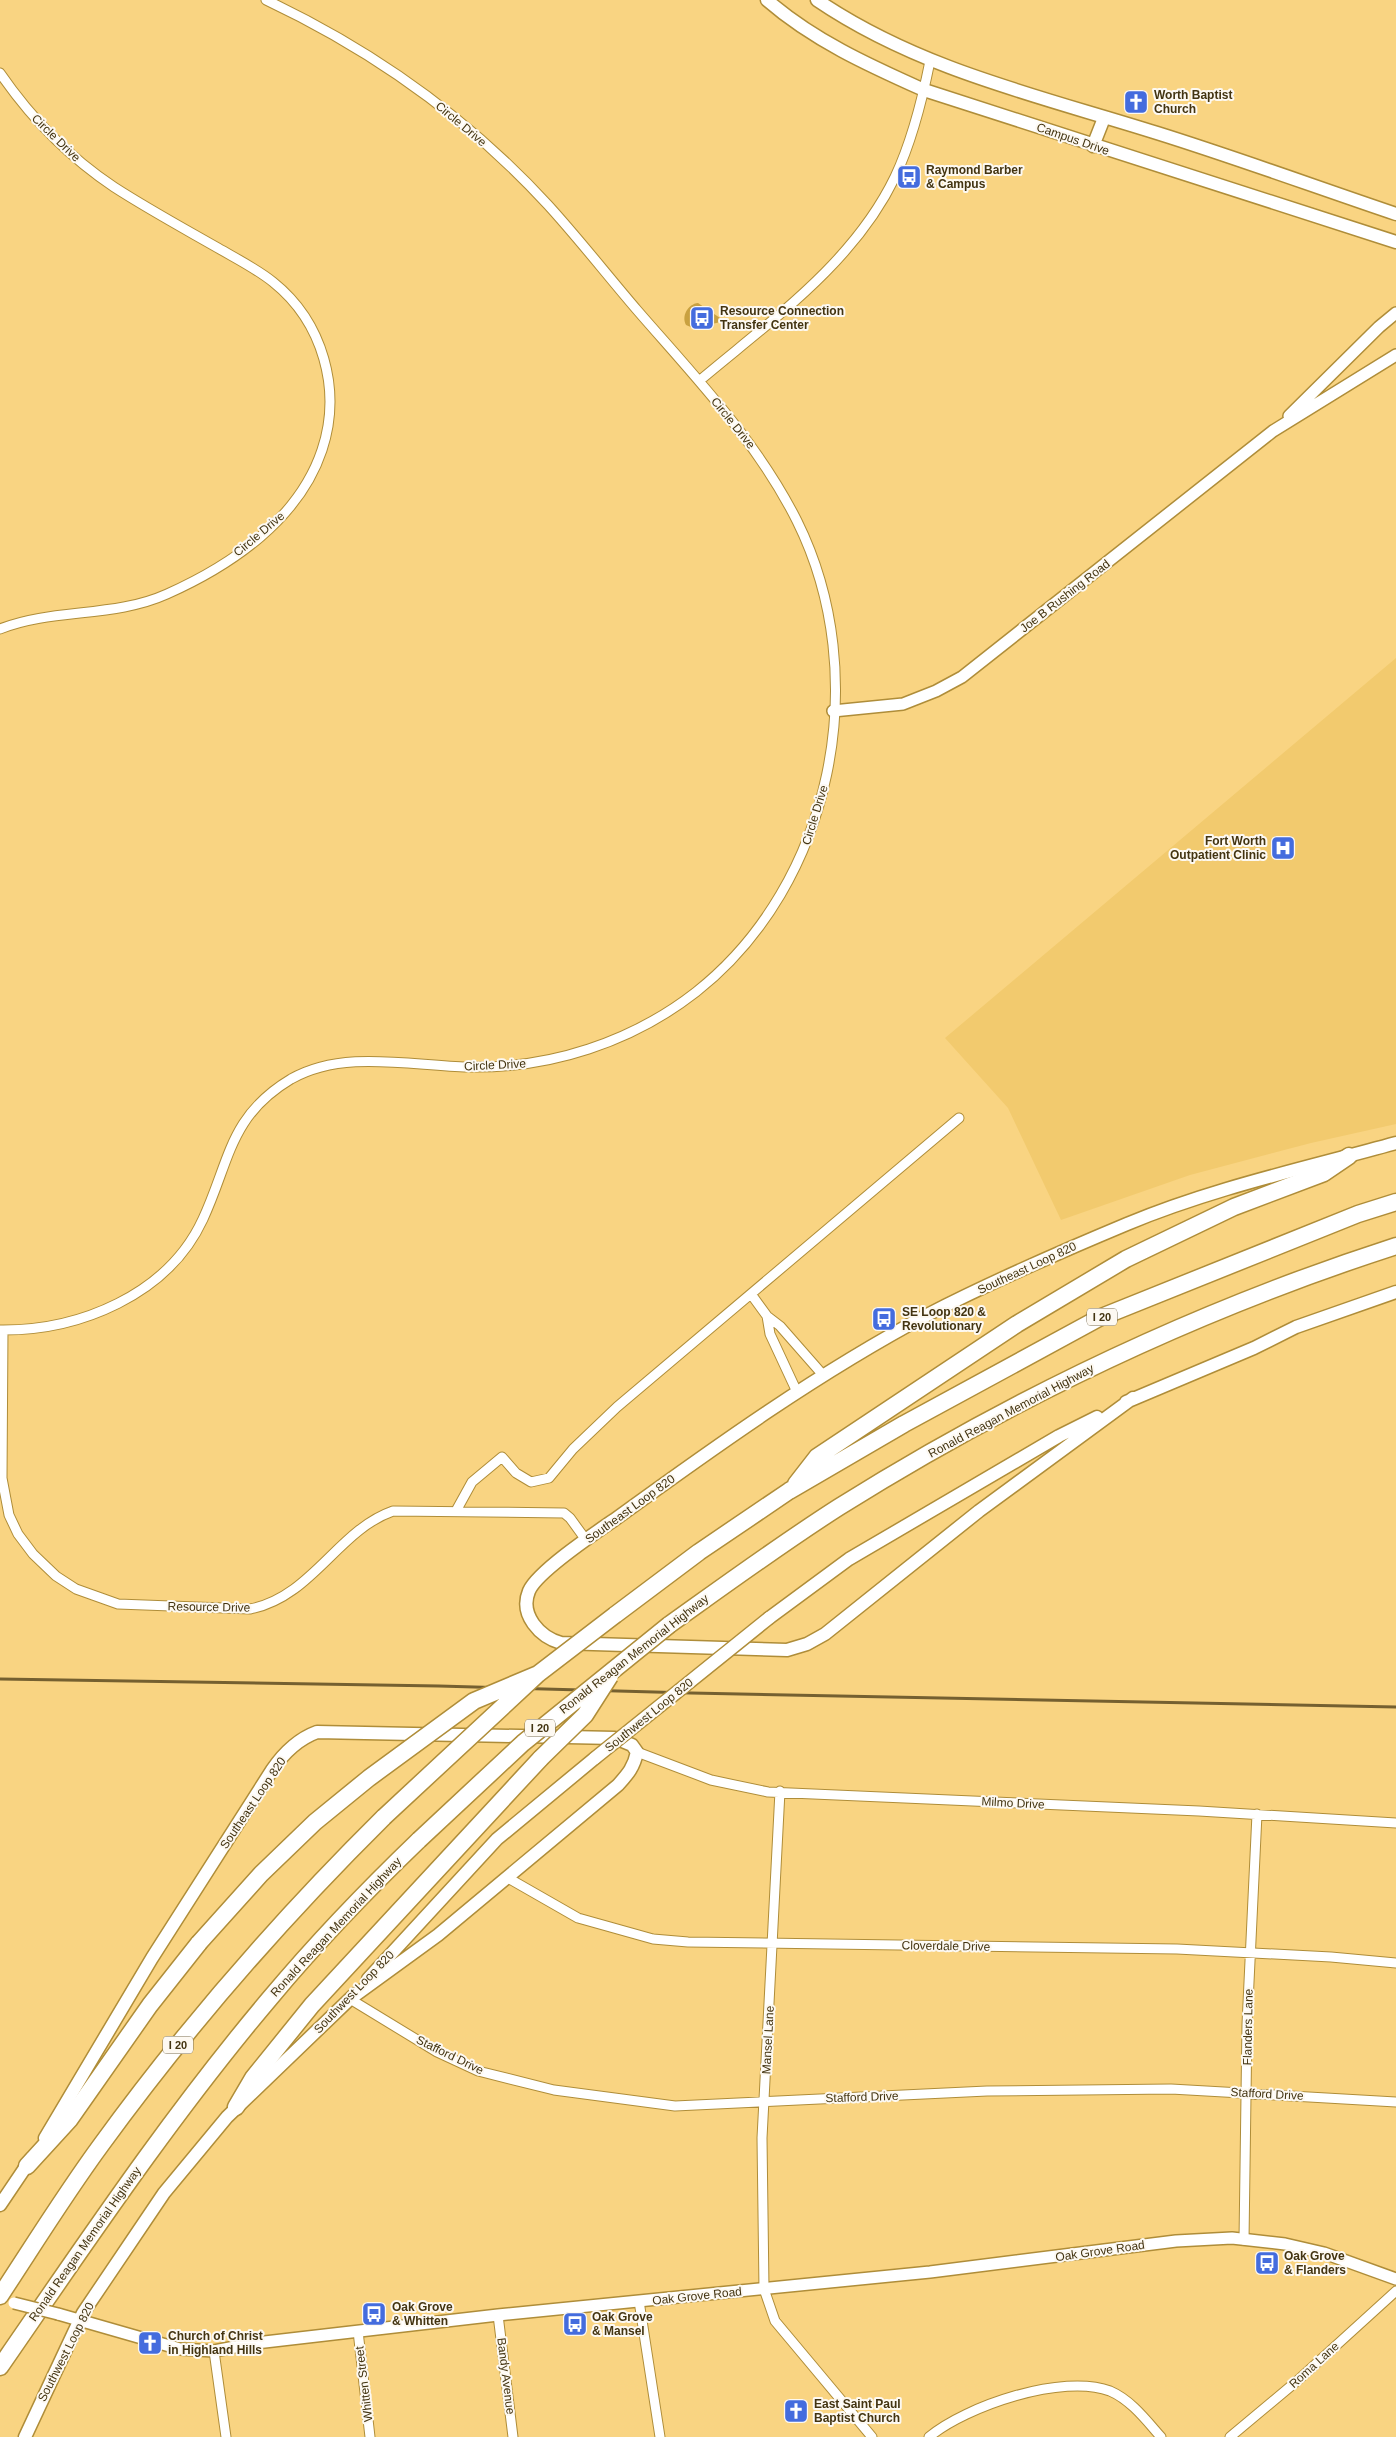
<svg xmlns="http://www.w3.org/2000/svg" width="1396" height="2437" font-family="Helvetica,sans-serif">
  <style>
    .built { fill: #f2ca6e }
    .green { fill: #c9a140 }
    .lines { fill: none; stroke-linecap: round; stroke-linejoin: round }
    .minor-casing { stroke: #af8d39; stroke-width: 11 }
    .tertiary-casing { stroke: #af8d39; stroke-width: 14 }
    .secondary-casing { stroke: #af8d39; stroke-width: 15 }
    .motorway-casing { stroke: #af8d39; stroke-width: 19 }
    .minor { stroke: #fff; stroke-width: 9 }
    .tertiary { stroke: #fff; stroke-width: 11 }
    .secondary { stroke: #fff; stroke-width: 12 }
    .motorway { stroke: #fff; stroke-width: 16 }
    .rail { stroke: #756030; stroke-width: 3 }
    .tertiary-bridge-casing { stroke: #af8d39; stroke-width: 14; stroke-linecap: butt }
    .secondary-bridge-casing { stroke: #af8d39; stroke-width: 15; stroke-linecap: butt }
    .motorway-bridge-casing { stroke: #af8d39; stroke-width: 19; stroke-linecap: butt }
    .tertiary-bridge { stroke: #fff; stroke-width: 11 }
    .secondary-bridge { stroke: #fff; stroke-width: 12 }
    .motorway-bridge { stroke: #fff; stroke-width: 16 }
    .labels { text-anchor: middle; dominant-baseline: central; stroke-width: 4; stroke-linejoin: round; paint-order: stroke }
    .shield { fill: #fdf9f2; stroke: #7b6f54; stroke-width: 1 }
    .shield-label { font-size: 11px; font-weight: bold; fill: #433411 }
    .poi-label { font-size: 12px; font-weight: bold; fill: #433411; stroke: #fdf9f2; text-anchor: start }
    .street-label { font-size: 12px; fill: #433411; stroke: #fdf9f2 }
  </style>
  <rect width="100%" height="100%" fill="#f9d482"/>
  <!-- built -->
  <path class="built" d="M 1396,658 L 1396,1124 L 1311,1143 L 1190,1175 L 1061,1220 L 1008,1108 L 945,1038 Z"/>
  <!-- green -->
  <path class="green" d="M 698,303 L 720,318 L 721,322 L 693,328 L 686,325 C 681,316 688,304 698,303 Z"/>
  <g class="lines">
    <defs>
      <path id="minor" d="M 0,73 C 31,118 69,157 114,187 C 148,209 183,228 218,248 C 237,259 257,269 273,282 C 323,322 342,390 322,450 C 299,519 232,565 167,594 C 114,618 53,608 0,629
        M 699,381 C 770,321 853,264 895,177 C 912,141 922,101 930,61
        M 751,1294 L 767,1316 L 780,1326 L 823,1375
        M 767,1316 L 770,1334 L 797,1392
        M 0,1330 C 79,1331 168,1295 203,1219 C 230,1161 229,1116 291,1079 C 344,1049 411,1066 468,1067 C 550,1069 632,1042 696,992 C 833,884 874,676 797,521 C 757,441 695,377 637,310 C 607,275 579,239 548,205 C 468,118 372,50 266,0
        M 3,1330 L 2,1478 L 9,1515 L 18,1534 L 33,1554 L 56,1576 L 76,1589 L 118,1604 L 250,1609 C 312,1597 338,1530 393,1511 L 564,1513 L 570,1518 L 586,1540
        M 456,1511 L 472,1482 L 502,1457 L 516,1473 L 531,1482 L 549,1478 L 573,1449 L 617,1407 L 959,1118
        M 637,1752 L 711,1780 L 768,1792 L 1199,1811 L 1396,1823
        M 780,1791 L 762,2138 L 764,2289 L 775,2321 L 872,2437
        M 508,1878 L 578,1918 L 653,1939 L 688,1942 L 1177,1949 L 1331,1957 L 1396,1963
        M 350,1999 L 437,2052 L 478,2071 L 554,2090 L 675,2106 L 987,2091 L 1171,2089 L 1396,2102
        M 1244,2240 L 1247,2024 L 1257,1814
        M 639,2301 L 660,2437
        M 498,2315 L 513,2437
        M 358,2331 L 370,2437
        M 214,2351 L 226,2437
        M 929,2437 C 966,2406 1063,2373 1110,2391 C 1131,2400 1146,2420 1161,2437
        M 1230,2437 L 1297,2381 L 1396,2291"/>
      <path id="tertiary" d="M 1289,416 L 1379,327 L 1396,313
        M 833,711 L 903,704 L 936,691 L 962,677 L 1273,431 L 1396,355
        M 58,2314 L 180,2349 L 214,2351 L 256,2343 L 498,2315 L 930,2272 L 1176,2241 L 1232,2238 L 1285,2244 L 1324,2253 L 1396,2279"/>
      <path id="secondary" d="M 767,0 C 813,40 868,65 924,90 L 1396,242
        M 817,0 C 920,70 1040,96 1157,133 C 1237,158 1316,187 1396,214
        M 1093,146 L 1104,118
        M 1133,1398 L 979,1511 L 825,1634 L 807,1644 L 787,1650 L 561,1643 C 540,1637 519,1615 529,1591 C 537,1572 595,1533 614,1520 C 716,1446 818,1373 929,1314 C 993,1281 1060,1252 1127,1224 C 1213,1188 1306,1168 1396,1143
        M 1126,1402 L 1254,1348 L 1296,1327 L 1396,1292
        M 769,1618 L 849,1559 L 1059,1436 L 1097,1417
        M 368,1979 L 497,1839 L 595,1758
        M 45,2138 L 152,1958 L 272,1770 C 283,1754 298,1739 317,1732 L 615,1738 L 632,1745 L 637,1752 C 634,1767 628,1774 618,1785 L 438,1935 L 350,1999
        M 0,2205 L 31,2159
        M 25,2437 L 83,2313 L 164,2193 L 227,2117 L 355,1994"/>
      <path id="motorway" d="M 796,1484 L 817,1457 L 1017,1324 L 1126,1259 L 1234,1207 L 1324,1173 L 1349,1156
        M 615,1615 L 699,1552 L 789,1491 L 904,1424 L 1099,1318 L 1358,1214 L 1396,1202
        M 669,1625 C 725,1585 781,1544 839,1507 C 1013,1398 1201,1309 1396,1246
        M 236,2107 L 253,2078 L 312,2005 L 541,1758
        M 27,2166 L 70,2119 L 150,2005 L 199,1943
        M 0,2296 C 33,2246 65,2194 101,2145 C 186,2028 281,1919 384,1817
        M 0,2367 C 87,2241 172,2114 271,1997 C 317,1942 367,1890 419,1840"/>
    </defs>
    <!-- minor casing -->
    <use href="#minor" class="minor-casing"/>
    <!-- tertiary casing -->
    <use href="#tertiary" class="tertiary-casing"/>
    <!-- secondary casing -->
    <use href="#secondary" class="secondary-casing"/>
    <!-- motorway casing -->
    <use href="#motorway" class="motorway-casing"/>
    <!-- minor -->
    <use href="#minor" class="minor"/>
    <!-- tertiary -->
    <use href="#tertiary" class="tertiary"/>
    <!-- secondary -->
    <use href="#secondary" class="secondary"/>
    <!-- motorway -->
    <use href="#motorway" class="motorway"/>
    <!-- rail -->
    <path class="rail" d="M 0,1679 L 439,1686 L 691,1693 L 1396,1707"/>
    <defs>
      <path id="tertiary-bridge" d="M 14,2303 L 58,2314"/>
      <path id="secondary-bridge" d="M 595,1758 L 769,1618"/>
      <path id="motorway-bridge" d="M 541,1758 L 585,1715 L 610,1676
        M 384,1817 L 538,1674 L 615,1615
        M 419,1840 L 523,1743 L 669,1625
        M 199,1943 L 261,1874 L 315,1822 L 369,1778 L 474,1701 L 538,1674"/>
    </defs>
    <!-- tertiary-bridge casing -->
    <use href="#tertiary-bridge" class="tertiary-bridge-casing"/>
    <!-- secondary-bridge casing -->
    <use href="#secondary-bridge" class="secondary-bridge-casing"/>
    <!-- motorway-bridge casing -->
    <use href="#motorway-bridge" class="motorway-bridge-casing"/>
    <!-- tertiary-bridge -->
    <use href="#tertiary-bridge" class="tertiary-bridge"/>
    <!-- secondary-bridge -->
    <use href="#secondary-bridge" class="secondary-bridge"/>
    <!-- motorway-bridge -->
    <use href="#motorway-bridge" class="motorway-bridge"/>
  </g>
  <!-- icons -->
  <defs>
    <symbol id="church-square" viewBox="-11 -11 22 22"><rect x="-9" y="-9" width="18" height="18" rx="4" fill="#446cde" stroke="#fdf9f2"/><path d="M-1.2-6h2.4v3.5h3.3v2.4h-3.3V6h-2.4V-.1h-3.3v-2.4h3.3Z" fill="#fff"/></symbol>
    <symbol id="bus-square" viewBox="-11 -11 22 22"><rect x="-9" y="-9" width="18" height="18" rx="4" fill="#446cde" stroke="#fdf9f2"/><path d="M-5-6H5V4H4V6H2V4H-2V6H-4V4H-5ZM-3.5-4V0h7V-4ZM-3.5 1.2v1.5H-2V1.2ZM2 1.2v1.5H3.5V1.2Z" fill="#fff"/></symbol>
    <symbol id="hospital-square" viewBox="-11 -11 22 22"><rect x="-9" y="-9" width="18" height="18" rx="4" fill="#446cde" stroke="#fdf9f2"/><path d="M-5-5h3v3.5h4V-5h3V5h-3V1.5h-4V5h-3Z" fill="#fff"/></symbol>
  </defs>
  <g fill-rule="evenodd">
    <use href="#church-square" x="1122" y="88" width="28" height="28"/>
    <use href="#bus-square" x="895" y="163" width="28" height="28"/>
    <use href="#bus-square" x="688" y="304" width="28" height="28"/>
    <use href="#hospital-square" x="1269" y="834" width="28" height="28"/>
    <use href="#bus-square" x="870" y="1305" width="28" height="28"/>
    <use href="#bus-square" x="1253" y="2249" width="28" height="28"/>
    <use href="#bus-square" x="360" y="2300" width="28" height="28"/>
    <use href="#bus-square" x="561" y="2310" width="28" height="28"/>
    <use href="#church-square" x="136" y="2329" width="28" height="28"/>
    <use href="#church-square" x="782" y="2397" width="28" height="28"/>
  </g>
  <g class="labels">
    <!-- shield labels -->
    <g class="shield">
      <rect x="1087" y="1308.5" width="30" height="17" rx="4"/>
      <rect x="525" y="1719.5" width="30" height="17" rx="4"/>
      <rect x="163" y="2036.5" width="30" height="17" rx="4"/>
    </g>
    <g class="shield-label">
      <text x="1102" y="1317">I 20</text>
      <text x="540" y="1728">I 20</text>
      <text x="178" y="2045">I 20</text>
    </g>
    <!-- poi labels -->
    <g class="poi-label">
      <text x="1154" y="95">Worth Baptist<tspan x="1154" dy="14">Church</tspan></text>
      <text x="926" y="170">Raymond Barber<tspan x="926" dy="14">&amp; Campus</tspan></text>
      <text x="720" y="311">Resource Connection<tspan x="720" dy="14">Transfer Center</tspan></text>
      <text x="1266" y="841" text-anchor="end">Fort Worth<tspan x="1266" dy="14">Outpatient Clinic</tspan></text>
      <text x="902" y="1312">SE Loop 820 &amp;<tspan x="902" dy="14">Revolutionary</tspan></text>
      <text x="1284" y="2256">Oak Grove<tspan x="1284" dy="14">&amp; Flanders</tspan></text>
      <text x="392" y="2307">Oak Grove<tspan x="392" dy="14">&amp; Whitten</tspan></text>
      <text x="592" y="2317">Oak Grove<tspan x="592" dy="14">&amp; Mansel</tspan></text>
      <text x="168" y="2336">Church of Christ<tspan x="168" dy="14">in Highland Hills</tspan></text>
      <text x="814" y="2404">East Saint Paul<tspan x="814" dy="14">Baptist Church</tspan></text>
    </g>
    <!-- street labels -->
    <g class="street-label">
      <text transform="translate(461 124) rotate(40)">Circle Drive</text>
      <text transform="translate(56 138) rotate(44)">Circle Drive</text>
      <text transform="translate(1073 139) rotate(19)">Campus Drive</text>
      <text transform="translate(733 423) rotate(51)">Circle Drive</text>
      <text transform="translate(259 534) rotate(-40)">Circle Drive</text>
      <text transform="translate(1065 596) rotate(-38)">Joe B Rushing Road</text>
      <text transform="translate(815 815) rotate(-73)">Circle Drive</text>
      <text transform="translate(495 1065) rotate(-3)">Circle Drive</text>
      <text transform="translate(1027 1268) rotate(-25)">Southeast Loop 820</text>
      <text transform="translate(1011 1411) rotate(-28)">Ronald Reagan Memorial Highway</text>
      <text transform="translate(630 1509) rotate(-36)">Southeast Loop 820</text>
      <text transform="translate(209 1607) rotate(1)">Resource Drive</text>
      <text transform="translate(634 1654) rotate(-38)">Ronald Reagan Memorial Highway</text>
      <text transform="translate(649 1715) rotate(-39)">Southwest Loop 820</text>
      <text transform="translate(253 1803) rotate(-56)">Southeast Loop 820</text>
      <text transform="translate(1013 1803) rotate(3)">Milmo Drive</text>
      <text transform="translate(336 1927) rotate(-47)">Ronald Reagan Memorial Highway</text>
      <text transform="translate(946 1946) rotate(1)">Cloverdale Drive</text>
      <text transform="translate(354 1992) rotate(-46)">Southwest Loop 820</text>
      <text transform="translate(1248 2027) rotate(-89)">Flanders Lane</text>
      <text transform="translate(768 2040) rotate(-87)">Mansel Lane</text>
      <text transform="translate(450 2055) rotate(26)">Stafford Drive</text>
      <text transform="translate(1267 2094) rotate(3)">Stafford Drive</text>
      <text transform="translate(862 2097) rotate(-2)">Stafford Drive</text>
      <text transform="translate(85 2244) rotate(-55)">Ronald Reagan Memorial Highway</text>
      <text transform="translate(1100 2251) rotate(-8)">Oak Grove Road</text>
      <text transform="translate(697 2296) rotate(-6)">Oak Grove Road</text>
      <text transform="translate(66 2352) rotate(-63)">Southwest Loop 820</text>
      <text transform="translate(1314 2365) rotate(-42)">Roma Lane</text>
      <text transform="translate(506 2376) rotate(83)">Bandy Avenue</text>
      <text transform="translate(364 2384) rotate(-97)">Whitten Street</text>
    </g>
  </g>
</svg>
